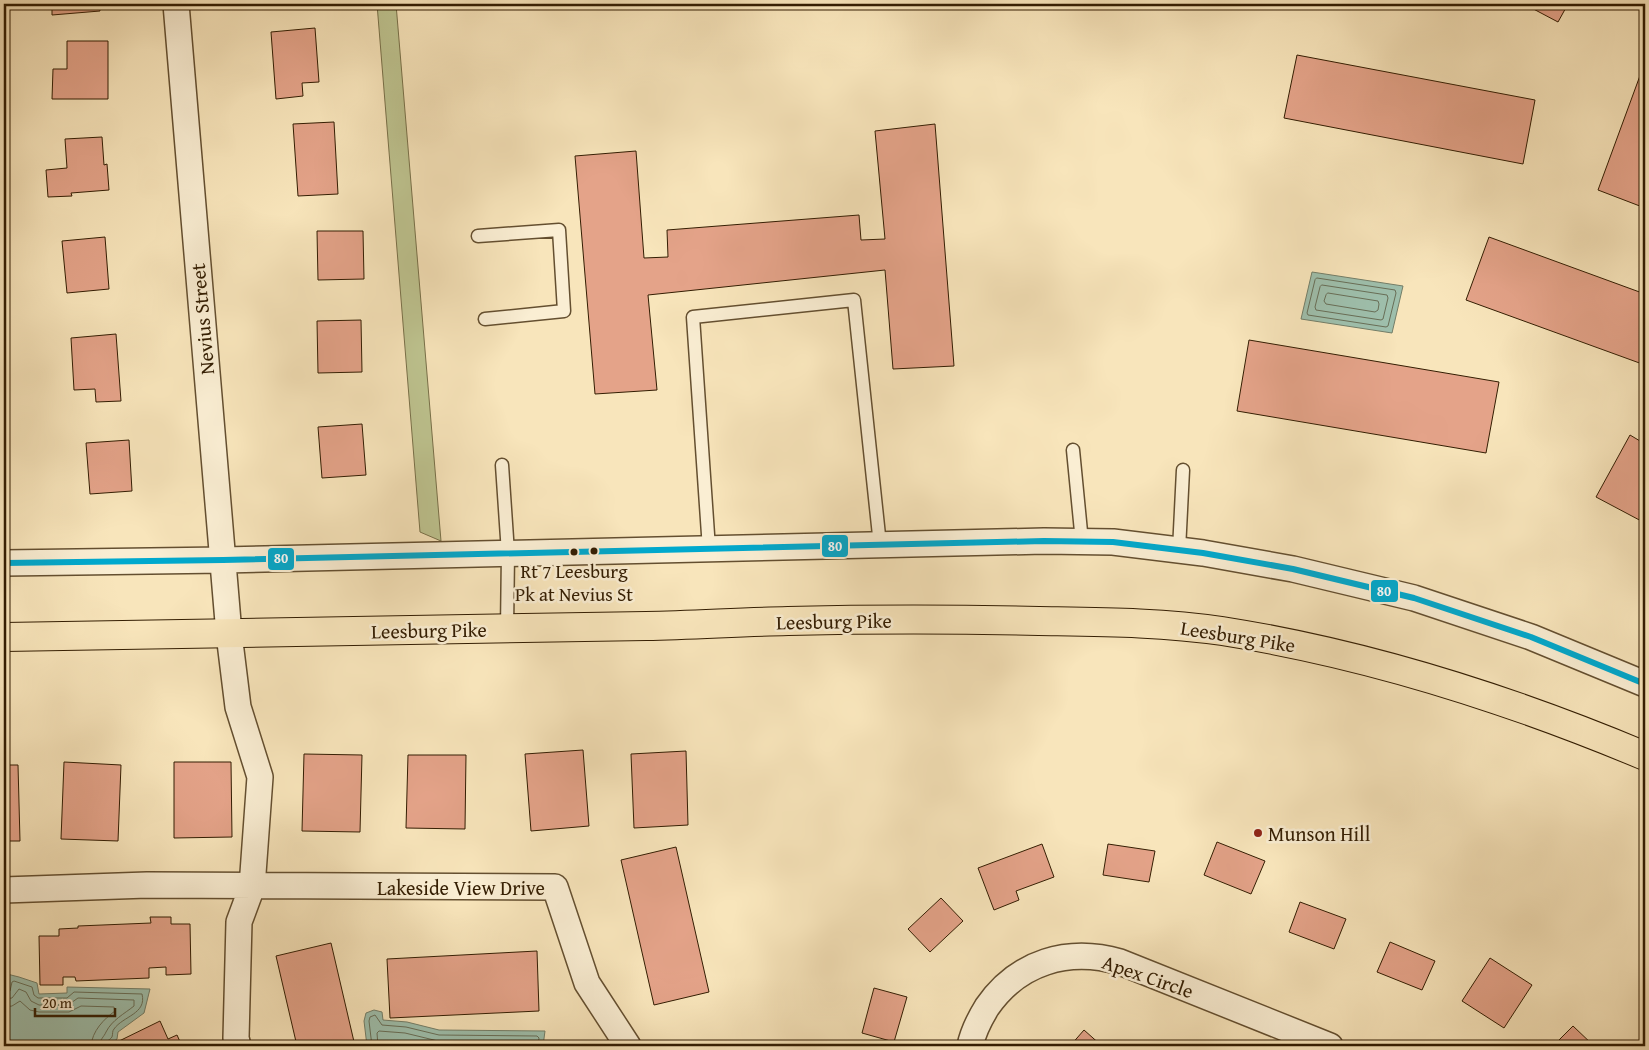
<svg xmlns="http://www.w3.org/2000/svg" width="1649" height="1050" font-family="'Gentium Book Plus',serif">
  <style>
    .green { fill: #bec490; stroke: #787049 }
    .water { fill: #9ebfac; stroke: #737e68 }
    .lines { fill: none; stroke-linecap: round; stroke-linejoin: round }
    .shore { stroke: #686e57; stroke-width: 1 }
    .building { fill: #e4a389; stroke: #331d02 }
    .lane-casing { stroke: #644f30; stroke-width: 15 }
    .street-casing { stroke: #644f30; stroke-width: 28 }
    .primary-casing { stroke: #331d02; stroke-width: 30 }
    .lane { stroke: #faeed3; stroke-width: 12 }
    .street { stroke: #faeed3; stroke-width: 25 }
    .primary { stroke: #f8e5bb; stroke-width: 28 }
    .bus-1-casing { stroke: #faeed3; stroke-width: 10 }
    .bus-1 { stroke: #00a9ce; stroke-width: 6 }
    .bus-dot { fill: #331d02; stroke: #faeed3; stroke-width: 2 }
    .poi-dot { fill: #8f2418; stroke: #faeed3; stroke-width: 2 }
    .labels { text-anchor: middle; dominant-baseline: central; stroke-width: 5; stroke-linejoin: round; paint-order: stroke }
    .bus-label { font-size: 19px; fill: #331d02; stroke: #faeed3 }
    .street-label { font-size: 20px; fill: #331d02; stroke: #faeed3 }
    .poi-label { font-size: 20px; fill: #331d02; stroke: #faeed3; text-anchor: start }
    .line-badge { stroke: #faeed3; stroke-width: 2 }
    .badge-label { font-size: 14px; text-anchor: middle; font-weight: bold; fill: #fff }
  </style>
  <rect width="100%" height="100%" fill="#f8e5bb"/>
  <filter id="stains"><feTurbulence type="fractalNoise" baseFrequency=".004" numOctaves="4"/><feColorMatrix values="0 0 0 0 .2 0 0 0 0 .09 0 0 0 0 .02 0 0 0 .5 -.17"/></filter>
  <radialGradient id="worn" r=".72"><stop offset=".6" stop-color="#630" stop-opacity="0"/><stop offset="1" stop-color="#630" stop-opacity=".3"/></radialGradient>
  <!-- green -->
  <path class="green" d="M 377,4 L 396,4 L 441,541 L 420,532 Z"/>
  <!-- water -->
  <path class="water" d="M 1312,272 L 1403,286 L 1392,333 L 1301,319 Z
    M 7,974 L 19,977 L 37,983 L 39,994 L 67,993 L 67,987 L 150,989 L 144,1013 L 118,1032 L 117,1039 L 108,1046 L 4,1046 L 4,1016 Z
    M 374,1010 L 382,1012 L 383,1020 L 407,1022 L 439,1030 L 545,1031 L 543,1046 L 367,1046 L 364,1021 L 366,1013 Z"/>
  <g class="lines">
    <!-- shore -->
    <path class="shore" d="M 1317,278 L 1395,290 L 1396,293 L 1388,326 L 1386,327 L 1308,315 L 1307,313 L 1315,280 Z
      M 1322,285 L 1387,295 L 1388,298 L 1383,319 L 1381,320 L 1316,310 L 1315,307 L 1320,287 Z
      M 1328,293 L 1378,301 L 1379,304 L 1378,310 L 1375,312 L 1326,304 L 1324,301 L 1326,295 Z
      M 4,993 L 10,991 L 12,982 L 14,981 L 32,987 L 34,995 L 38,998 L 67,998 L 74,992 L 142,994 C 147,1014 123,1016 114,1029 C 112,1031 113,1034 112,1037 C 109,1041 106,1040 105,1046
      M 4,999 L 12,998 L 19,989 L 26,992 L 31,1001 L 39,1005 L 68,1005 L 78,998 L 134,1000 L 134,1006 C 124,1014 112,1020 106,1032 C 104,1037 100,1039 99,1046
      M 4,1007 L 12,1006 L 20,1001 L 30,1010 L 39,1012 L 69,1012 L 81,1006 L 114,1007 L 115,1011 C 104,1019 92,1031 91,1046
      M 372,1046 L 369,1021 L 370,1017 L 375,1015 L 382,1025 L 406,1027 L 439,1035 L 537,1036 L 539,1038 L 538,1046
      M 378,1046 L 377,1033 L 379,1031 L 405,1033 L 438,1041 L 529,1042 L 532,1046"/>
  </g>
  <!-- building -->
  <path class="building" d="M 52,4 L 99,4 L 100,11 L 52,15 Z
    M 1524,4 L 1568,4 L 1558,22 Z
    M 315,28 L 319,82 L 302,83 L 303,96 L 276,99 L 271,32 Z
    M 67,41 L 108,41 L 108,99 L 52,99 L 53,69 L 67,69 Z
    M 1297,55 L 1535,100 L 1523,164 L 1284,118 Z
    M 1645,62 L 1645,208 L 1598,190 Z
    M 334,122 L 338,194 L 298,196 L 293,124 Z
    M 935,124 L 954,366 L 893,369 L 885,270 L 648,295 L 657,390 L 595,394 L 575,156 L 636,151 L 644,258 L 668,257 L 667,230 L 859,215 L 861,240 L 885,239 L 875,131 Z
    M 102,137 L 104,165 L 107,164 L 109,190 L 71,193 L 72,196 L 48,197 L 46,170 L 67,168 L 65,139 Z
    M 317,231 L 363,231 L 364,279 L 318,280 Z
    M 105,237 L 109,289 L 67,293 L 62,241 Z
    M 1489,237 L 1645,294 L 1645,365 L 1466,300 Z
    M 361,320 L 362,372 L 318,373 L 317,321 Z
    M 116,334 L 121,401 L 96,402 L 95,389 L 74,390 L 71,338 Z
    M 1249,340 L 1499,382 L 1486,453 L 1237,411 Z
    M 362,424 L 366,475 L 322,478 L 318,427 Z
    M 1630,435 L 1645,444 L 1645,523 L 1596,497 Z
    M 129,440 L 132,491 L 90,494 L 86,443 Z
    M 583,750 L 589,826 L 531,831 L 525,754 Z
    M 686,751 L 688,825 L 634,828 L 631,754 Z
    M 304,754 L 362,755 L 360,832 L 302,831 Z
    M 408,755 L 466,755 L 465,829 L 406,828 Z
    M 64,762 L 121,765 L 118,841 L 61,839 Z
    M 174,762 L 231,762 L 232,837 L 174,838 Z
    M 4,765 L 18,765 L 20,841 L 4,841 Z
    M 1217,842 L 1265,861 L 1251,894 L 1204,875 Z
    M 1042,844 L 1054,877 L 1016,891 L 1019,900 L 994,910 L 978,868 Z
    M 1108,844 L 1155,851 L 1149,882 L 1103,875 Z
    M 676,847 L 709,992 L 654,1005 L 621,860 Z
    M 941,898 L 963,921 L 930,952 L 908,929 Z
    M 1300,902 L 1346,919 L 1334,949 L 1289,932 Z
    M 150,917 L 171,917 L 171,924 L 190,924 L 191,974 L 166,975 L 166,967 L 149,968 L 149,978 L 76,981 L 75,977 L 63,977 L 63,985 L 40,985 L 39,936 L 59,936 L 59,929 L 78,928 L 78,926 L 151,923 Z
    M 1390,942 L 1435,961 L 1422,990 L 1377,972 Z
    M 331,943 L 355,1046 L 297,1046 L 276,956 Z
    M 537,951 L 539,1011 L 390,1018 L 387,959 Z
    M 1490,958 L 1532,985 L 1504,1028 L 1462,1001 Z
    M 874,988 L 907,997 L 894,1042 L 862,1033 Z
    M 160,1021 L 168,1039 L 177,1035 L 182,1046 L 117,1046 L 115,1043 Z
    M 1573,1026 L 1594,1046 L 1553,1046 Z
    M 1084,1030 L 1102,1046 L 1070,1046 Z"/>
  <g class="lines">
    <defs>
      <path id="lane" d="M 478,236 L 559,230 L 564,311 L 485,319
        M 1073,450 L 1082,542
        M 502,465 L 508,553 L 507,629
        M 709,549 L 693,317 L 854,300 L 880,545
        M 1179,550 L 1183,470"/>
      <path id="street" d="M 176,4 L 229,634 L 238,707 L 260,777 L 252,887 L 239,922 L 236,1038 L 238,1046
        M 4,563 L 223,560 L 1044,541 L 1113,542 L 1203,553 L 1293,569 L 1414,598 L 1531,637 L 1645,684
        M 4,890 L 147,885 L 555,887 L 587,983 L 628,1046
        M 970,1046 C 973,1032 979,1020 987,1007 C 1018,962 1068,947 1120,962 L 1330,1046"/>
      <path id="primary" d="M 4,637 C 218,634 432,631 646,626 C 694,625 741,622 788,621 C 872,619 955,619 1039,621 C 1100,622 1161,622 1222,631 C 1368,654 1509,699 1645,756"/>
    </defs>
    <!-- lane casing -->
    <use href="#lane" class="lane-casing"/>
    <!-- street casing -->
    <use href="#street" class="street-casing"/>
    <!-- primary casing -->
    <use href="#primary" class="primary-casing"/>
    <!-- lane -->
    <use href="#lane" class="lane"/>
    <!-- street -->
    <use href="#street" class="street"/>
    <!-- primary -->
    <use href="#primary" class="primary"/>
    <defs>
      <path id="bus-1" d="M 4,563 L 223,560 L 1044,541 L 1113,542 L 1203,553 L 1293,569 L 1414,598 L 1531,637 L 1645,684"/>
    </defs>
    <!-- bus-1 casing -->
    <use href="#bus-1" class="bus-1-casing"/>
    <!-- bus-1 -->
    <use href="#bus-1" class="bus-1"/>
  </g>
  <!-- markers -->
  <g class="bus-dot">
    <circle cx="594" cy="551" r="4.5"/>
    <circle cx="574" cy="552" r="4.5"/>
  </g>
  <circle class="poi-dot" cx="1258" cy="833" r="5"/>
  <g class="labels">
    <!-- bus labels -->
    <g class="bus-label">
      <text x="574" y="571">Rt 7 Leesburg<tspan x="574" dy="23">Pk at Nevius St</tspan></text>
    </g>
    <!-- street labels -->
    <g class="street-label">
      <text transform="translate(202 319) rotate(-95)">Nevius Street</text>
      <text transform="translate(834 621) rotate(-1)">Leesburg Pike</text>
      <text transform="translate(429 630) rotate(-1)">Leesburg Pike</text>
      <text transform="translate(1238 636) rotate(9)">Leesburg Pike</text>
      <text x="461" y="887">Lakeside View Drive</text>
      <text transform="translate(1148 976) rotate(19)">Apex Circle</text>
    </g>
    <!-- poi labels -->
    <g class="poi-label">
      <text x="1268" y="833">Munson Hill</text>
    </g>
  </g>
  <g class="line-badge">
    <rect x="821" y="534" width="28" height="24" rx="5" fill="#00a9ce"/>
    <rect x="267" y="547" width="28" height="24" rx="5" fill="#00a9ce"/>
    <rect x="1370" y="579" width="29" height="24" rx="5" fill="#00a9ce"/>
  </g>
  <g class="badge-label">
    <text x="835" y="551">80</text>
    <text x="281" y="563">80</text>
    <text x="1384" y="596">80</text>
  </g>
  <!-- margin -->
  <rect width="1649" height="1050" fill="none" stroke="#f8e5bb" stroke-width="20"/>
  <rect x="5" y="5" width="1639" height="1040" fill="none" stroke="#331d02" stroke-width="2.5"/>
  <rect x="10" y="10" width="1629" height="1030" fill="none" stroke="#331d02"/>
  <!-- scale -->
  <path d="M35 1008v8h80v-8" fill="none" stroke="#331d02" stroke-width="2.5"/>
  <text x="42" y="1008" font-size="15" fill="#331d02" stroke="#faeed3" stroke-width="4" paint-order="stroke">20 m</text>
  <rect width="100%" height="100%" filter="url(#stains)"/>
  <rect width="100%" height="100%" fill="url(#worn)"/>
</svg>
